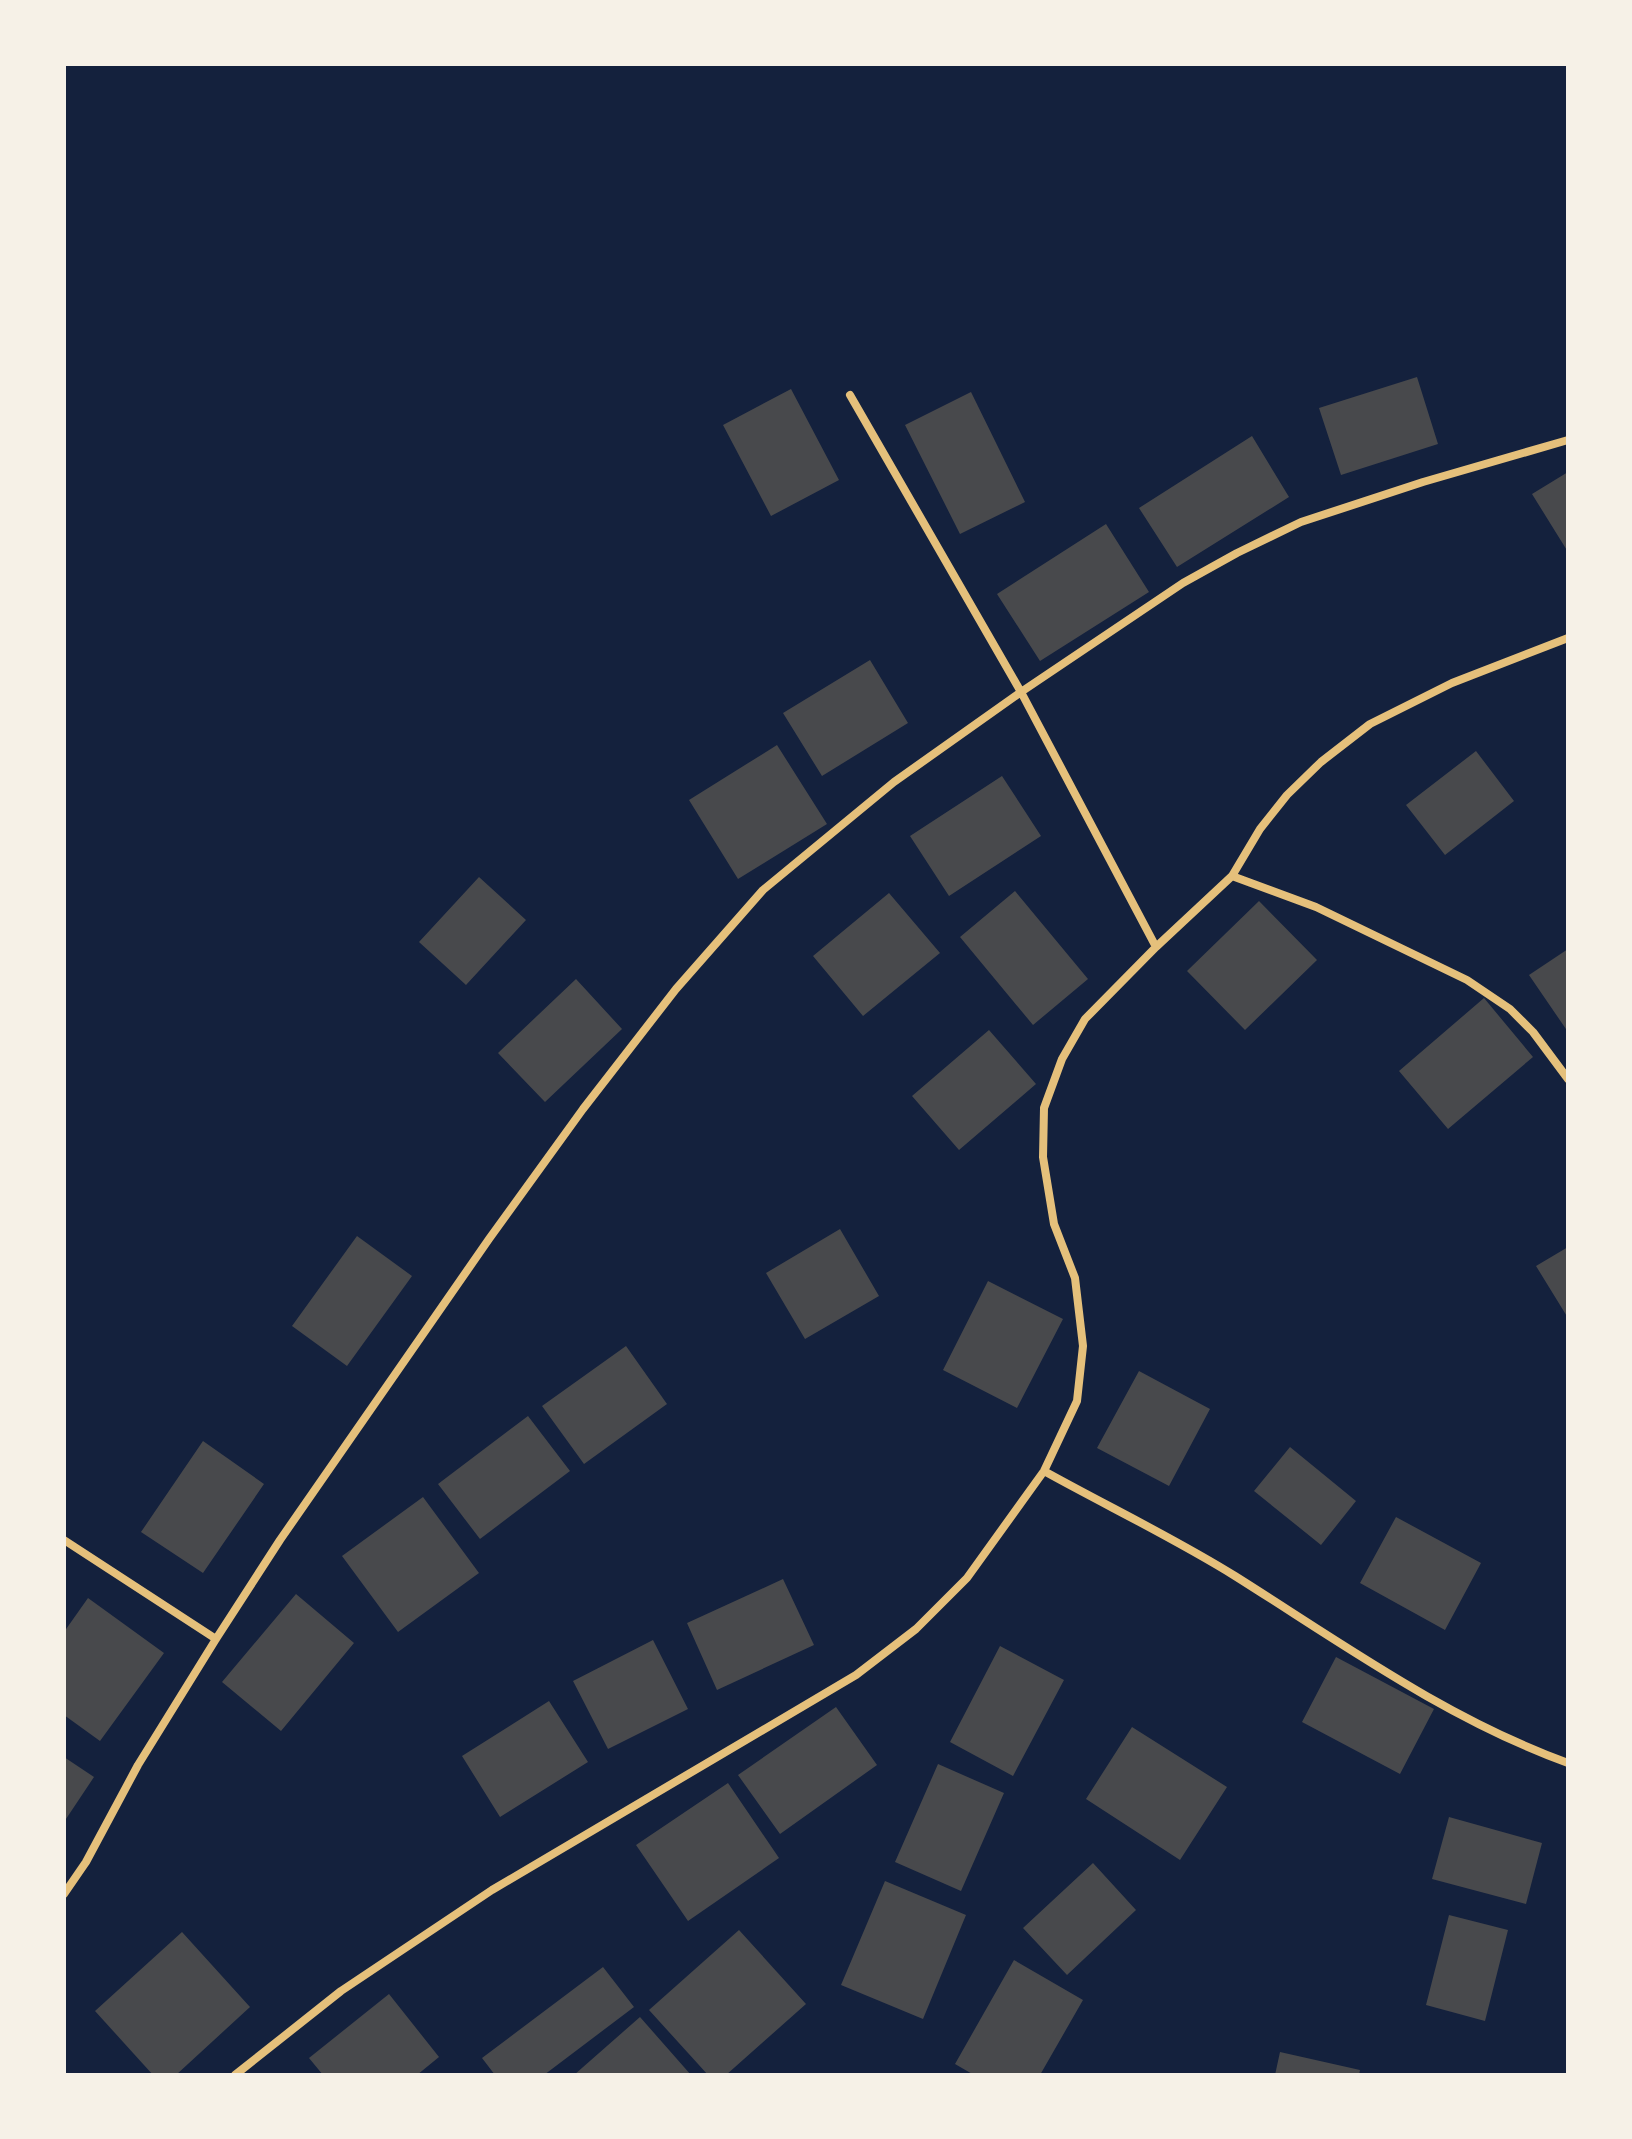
<svg xmlns="http://www.w3.org/2000/svg" width="1632" height="2139" font-family="Mulish,sans-serif">
  <style>
    .building { fill: #48494c }
    .lines { fill: none; stroke-linecap: round; stroke-linejoin: round }
    .minor { stroke: #e5c07b; stroke-width: 8 }
  </style>
  <rect width="100%" height="100%" fill="#14213d"/>
  <!-- building -->
  <path class="building" d="M 1417,377 L 1438,444 L 1341,475 L 1319,408 Z
    M 791,389 L 839,480 L 771,516 L 723,425 Z
    M 971,392 L 1025,502 L 960,534 L 905,425 Z
    M 1252,436 L 1289,497 L 1177,567 L 1139,508 Z
    M 1568,472 L 1568,552 L 1532,494 Z
    M 1106,524 L 1149,592 L 1040,661 L 997,594 Z
    M 870,660 L 908,723 L 822,776 L 783,713 Z
    M 777,745 L 827,824 L 738,879 L 689,800 Z
    M 1476,751 L 1514,801 L 1445,855 L 1406,805 Z
    M 1002,776 L 1041,836 L 949,896 L 910,836 Z
    M 479,877 L 526,920 L 466,985 L 419,942 Z
    M 1015,891 L 1088,979 L 1033,1025 L 960,937 Z
    M 889,893 L 940,953 L 863,1016 L 813,956 Z
    M 1259,901 L 1317,960 L 1245,1030 L 1187,971 Z
    M 1568,949 L 1568,1032 L 1529,975 Z
    M 576,979 L 622,1029 L 545,1102 L 498,1053 Z
    M 1484,998 L 1533,1057 L 1448,1129 L 1399,1071 Z
    M 989,1030 L 1036,1084 L 959,1150 L 912,1096 Z
    M 840,1229 L 879,1296 L 805,1339 L 766,1273 Z
    M 357,1236 L 412,1276 L 347,1366 L 292,1326 Z
    M 1568,1247 L 1568,1318 L 1536,1266 Z
    M 988,1281 L 1063,1319 L 1017,1408 L 943,1370 Z
    M 626,1346 L 667,1404 L 584,1464 L 542,1406 Z
    M 1139,1371 L 1210,1409 L 1169,1486 L 1097,1448 Z
    M 528,1416 L 570,1471 L 480,1539 L 438,1484 Z
    M 203,1441 L 264,1484 L 203,1573 L 141,1532 Z
    M 1290,1447 L 1356,1501 L 1321,1545 L 1254,1491 Z
    M 423,1497 L 479,1573 L 398,1632 L 342,1556 Z
    M 1396,1517 L 1481,1563 L 1445,1630 L 1360,1583 Z
    M 783,1579 L 814,1645 L 717,1690 L 687,1623 Z
    M 296,1594 L 354,1643 L 281,1731 L 222,1682 Z
    M 88,1598 L 164,1653 L 100,1741 L 64,1715 L 64,1632 Z
    M 653,1640 L 688,1709 L 608,1749 L 573,1681 Z
    M 1000,1646 L 1064,1680 L 1013,1776 L 950,1742 Z
    M 1336,1657 L 1434,1709 L 1400,1774 L 1302,1722 Z
    M 549,1701 L 588,1762 L 500,1817 L 462,1756 Z
    M 836,1707 L 877,1765 L 780,1834 L 738,1775 Z
    M 1132,1727 L 1227,1787 L 1180,1860 L 1086,1799 Z
    M 64,1757 L 94,1777 L 64,1822 Z
    M 938,1764 L 1004,1793 L 961,1891 L 895,1862 Z
    M 728,1783 L 779,1858 L 688,1921 L 636,1845 Z
    M 1449,1817 L 1542,1843 L 1526,1904 L 1432,1879 Z
    M 1093,1863 L 1136,1910 L 1067,1975 L 1023,1928 Z
    M 885,1881 L 966,1915 L 923,2019 L 841,1985 Z
    M 1449,1915 L 1508,1930 L 1485,2021 L 1426,2005 Z
    M 739,1930 L 806,2004 L 726,2075 L 708,2075 L 649,2010 Z
    M 182,1932 L 250,2007 L 176,2075 L 153,2075 L 95,2011 Z
    M 1014,1960 L 1083,2000 L 1040,2075 L 974,2075 L 955,2064 Z
    M 603,1967 L 634,2007 L 544,2075 L 495,2075 L 482,2058 Z
    M 389,1994 L 439,2057 L 417,2075 L 323,2075 L 309,2058 Z
    M 640,2017 L 691,2075 L 574,2075 Z
    M 1280,2052 L 1360,2070 L 1359,2075 L 1275,2075 Z"/>
  <g class="lines">
    <!-- minor -->
    <path class="minor" d="M 850,395 L 1021,692 L 1156,947
      M 1232,876 L 1316,907 L 1467,980 L 1510,1009 L 1533,1032 L 1568,1079
      M 1044,1471 C 1107,1506 1174,1538 1235,1576 C 1343,1644 1447,1719 1568,1763
      M 64,1540 L 216,1639
      M 64,1894 L 86,1862 L 138,1765 L 216,1639 L 280,1540 L 489,1239 L 583,1109 L 676,989 L 763,890 L 894,782 L 1021,692 L 1183,583 L 1237,553 L 1301,522 L 1423,482 L 1568,440
      M 235,2075 L 341,1991 L 492,1890 L 856,1675 L 916,1629 L 967,1578 L 1044,1471 L 1077,1401 L 1083,1346 L 1075,1278 L 1054,1224 L 1043,1157 L 1044,1108 L 1062,1059 L 1085,1019 L 1156,947 L 1232,876 L 1260,829 L 1287,795 L 1321,762 L 1370,724 L 1452,683 L 1568,638"/>
  </g>
  <!-- border -->
  <rect width="1632" height="2139" fill="none" stroke="#f6f1e7" stroke-width="132"/>
</svg>
